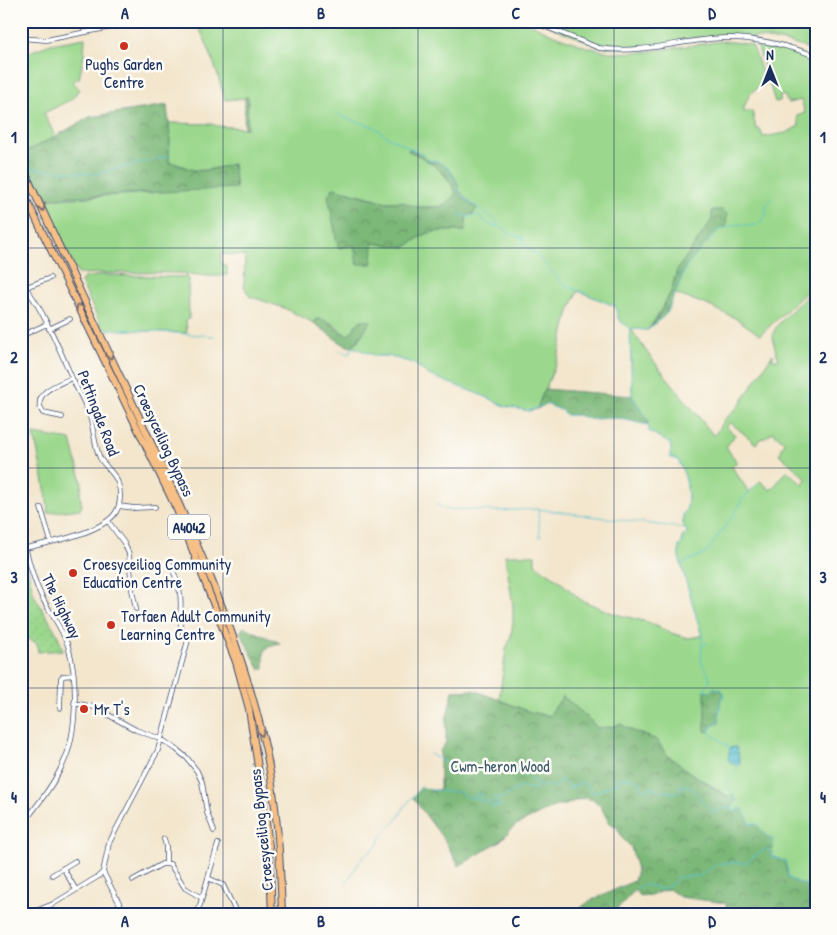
<svg xmlns="http://www.w3.org/2000/svg" width="837" height="935" font-family="'Patrick Hand',sans-serif">
  <style>
    .green { fill: #9bd88d; stroke: #5b8476; fill-rule: evenodd }
    .forest { fill: url(#forest-crowns); stroke: #4c746b }
    .park { fill: url(#park-dots); stroke: #5b8476 }
    .water { fill: url(#water-rules); stroke: #3a7898 }
    .lines { fill: none; stroke-linecap: round; stroke-linejoin: round }
    .stream { stroke: #58c2d3; stroke-width: 1 }
    .minor-casing { stroke: #3b4a6f; stroke-width: 5.5 }
    .trunk-casing { stroke: #3b4a6f; stroke-width: 8 }
    .minor { stroke: #fff; stroke-width: 4 }
    .trunk { stroke: #f5bf86; stroke-width: 6 }
    .oneway { stroke: #7d7070 }
    .grid { fill: none; stroke: #1b2f5e; stroke-width: 1; stroke-opacity: 0.55 }
    .poi-dot { fill: #c8321e; stroke: #fdfcf7; stroke-width: 2 }
    .labels { text-anchor: middle; dominant-baseline: central; stroke-width: 5; stroke-linejoin: round; paint-order: stroke }
    .shield { fill: #fdfcf7; stroke: #5f6c8c; stroke-width: 1 }
    .shield-label { font-size: 15px; font-weight: bold; fill: #1b2f5e }
    .poi-label { font-size: 16px; fill: #1b2f5e; stroke: #fdfcf7; text-anchor: start }
    .street-label { font-size: 16px; fill: #1b2f5e; stroke: #fdfcf7 }
    .park-label { font-size: 16px; fill: #3b596a; stroke: #fdfcf7 }
    .neatline { fill: none; stroke: #1b2f5e; stroke-width: 2 }
    .grid-label { font-size: 16px; text-anchor: middle; font-weight: bold; fill: #1b2f5e }
  </style>
  <defs>
    <pattern id="forest-crowns" width="20" height="18" patternUnits="userSpaceOnUse" patternTransform="scale(1.25)"><rect width="20" height="18" fill="#7cb878"/><path d="M2 6a3 3 0 1 1 6 0M12 15a3 3 0 1 1 6 0" fill="none" stroke="#659666"/></pattern>
    <pattern id="park-dots" width="8" height="8" patternUnits="userSpaceOnUse" patternTransform="scale(1.25)"><rect width="8" height="8" fill="#9bd88d"/><path d="M2 2h.1M6 6h.1" fill="none" stroke="#85ba7c" stroke-width="1.8" stroke-linecap="round"/></pattern>
    <pattern id="water-rules" width="6" height="5" patternUnits="userSpaceOnUse" patternTransform="scale(1.25)"><rect width="6" height="5" fill="#58c2d3"/><path d="M0 2.5h6" fill="none" stroke="#489eae"/></pattern>
  </defs>
  <rect width="100%" height="100%" fill="#fdfcf7"/>
  <filter id="ink" filterUnits="userSpaceOnUse"><feTurbulence type="fractalNoise" baseFrequency=".02" numOctaves="2"/><feDisplacementMap in="SourceGraphic" scale="10" xChannelSelector="R" yChannelSelector="G"/><feConvolveMatrix kernelMatrix="1 2 1 2 8 2 1 2 1" color-interpolation-filters="sRGB"/></filter>
  <filter id="wash" filterUnits="userSpaceOnUse"><feTurbulence type="fractalNoise" baseFrequency=".0096" numOctaves="4" result="noise"/><feDisplacementMap in="SourceGraphic" scale="20" xChannelSelector="R" yChannelSelector="G"/><feGaussianBlur stdDeviation="1.12" result="paint"/><feColorMatrix in="noise" values="0 0 0 0 0 0 0 0 0 0 0 0 0 0 0 0 0 1.4 0 .05"/><feComposite in="paint" operator="in"/></filter>
  <g filter="url(#wash)">
    <rect width="100%" height="100%" fill="#f3e6cd"/>
    <!-- green -->
    <path class="green" d="M 195,21 L 280,21 L 311,25 L 359,21 L 525,21 L 554,35 L 587,47 L 614,53 L 644,52 L 722,41 L 750,44 L 753,47 L 766,84 C 750,90 748,96 743,111 L 752,111 L 756,129 L 760,129 L 763,137 L 786,133 L 799,126 L 797,116 L 805,113 L 801,100 L 788,103 L 784,95 L 780,96 L 780,101 L 775,102 L 757,44 L 788,50 L 816,59 L 816,283 L 760,335 L 737,319 L 705,304 L 675,294 L 686,266 L 718,230 L 713,210 L 712,220 L 677,270 L 671,292 L 657,317 L 648,330 L 631,329 L 649,355 L 714,436 L 724,420 L 739,406 L 773,354 L 773,359 L 779,360 C 777,352 771,341 774,332 C 777,321 806,298 816,288 L 816,559 L 814,561 L 816,563 L 816,890 L 788,878 L 771,856 L 773,847 L 772,839 L 766,836 L 755,823 L 750,825 L 747,817 L 734,812 L 731,808 L 736,801 L 689,772 L 665,753 L 657,740 L 633,731 L 620,724 L 611,727 L 597,728 C 587,715 575,708 563,696 L 549,716 L 530,712 L 499,700 L 506,649 L 510,640 L 513,623 L 513,605 L 505,555 L 535,555 L 535,564 L 557,579 L 581,600 L 615,614 L 648,622 L 671,633 L 688,638 L 702,636 L 679,557 L 679,546 L 682,543 L 682,537 L 687,534 L 687,530 L 683,528 L 683,515 L 687,508 L 688,498 L 687,485 L 685,476 L 678,460 L 670,457 L 671,446 L 669,443 L 649,431 L 648,421 L 632,396 L 630,329 L 619,320 L 615,306 L 578,291 L 569,311 L 557,361 L 537,409 L 529,411 L 504,406 L 489,398 L 429,375 L 413,363 L 388,356 L 376,356 L 353,347 L 360,338 L 356,324 L 353,331 L 349,335 C 340,334 338,326 331,323 C 327,321 322,320 318,319 L 314,323 L 284,308 L 249,296 L 244,286 L 245,256 L 221,254 L 221,263 L 227,267 L 227,275 C 211,278 195,274 178,273 C 144,272 111,273 78,274 L 42,200 L 151,193 L 233,172 L 233,164 C 221,167 208,171 196,170 C 186,170 179,162 169,163 L 170,137 L 169,123 L 212,124 L 217,126 L 247,128 L 248,98 L 225,100 C 217,73 210,46 195,21 ZM 416,154 L 422,154 L 429,161 L 447,167 C 456,185 460,196 477,208 L 466,215 L 465,231 C 435,231 430,228 406,247 L 372,243 L 357,264 L 354,244 L 338,248 L 346,191 L 387,202 L 403,202 L 417,207 L 440,207 L 448,203 L 456,193 C 448,174 433,163 416,154 ZM 730,422 L 756,444 L 760,439 L 765,438 L 773,432 L 785,443 L 781,448 L 782,450 L 779,454 L 806,478 L 803,485 L 787,471 L 771,490 L 760,481 L 749,492 L 732,467 L 737,462 L 726,447 L 735,435 L 726,427 ZM 713,688 L 721,689 L 725,693 L 720,701 L 719,722 L 711,727 L 705,691 L 709,692 Z
      M 537,21 L 816,21 L 816,52 C 788,39 736,33 706,37 C 671,41 635,53 599,46 Z
      M 85,38 L 84,55 L 79,79 L 74,79 L 74,83 L 79,89 L 72,99 L 44,113 L 55,136 L 36,147 L 21,153 L 21,55 L 51,44 Z
      M 102,275 L 188,277 L 189,319 L 186,320 L 187,333 L 103,329 L 81,282 L 84,278 Z
      M 34,434 L 71,440 L 82,483 L 80,496 L 82,506 L 80,509 L 48,513 L 47,498 Z"/>
    <!-- forest -->
    <path class="forest" d="M 245,97 L 248,97 L 247,128 L 244,128 Z
      M 167,105 L 170,137 L 169,163 C 178,163 184,167 192,170 C 204,173 221,167 233,164 L 236,188 L 51,198 L 42,200 L 21,153 L 36,147 L 90,117 Z
      M 409,149 L 422,154 L 429,161 C 442,160 454,172 458,184 C 459,188 457,189 459,192 C 463,199 471,204 477,208 L 473,214 L 467,215 L 465,231 C 436,231 430,228 406,247 L 373,243 L 372,264 L 357,264 L 354,245 L 338,248 L 328,196 L 333,188 L 387,202 L 403,202 L 417,207 L 440,207 L 448,203 L 456,193 C 448,172 428,159 408,151 Z
      M 712,210 L 722,210 L 727,214 L 726,227 L 718,230 L 686,266 L 667,313 L 648,330 L 658,317 L 671,292 L 677,270 L 712,220 Z
      M 317,319 C 334,319 335,333 348,335 C 354,331 355,325 361,320 L 371,321 L 353,347 C 342,347 325,330 314,323 Z
      M 544,389 L 632,396 L 648,421 L 648,425 L 618,418 L 590,419 L 578,415 L 566,415 L 561,410 L 546,404 L 537,409 Z
      M 244,627 L 280,643 L 272,645 L 264,651 L 264,668 L 260,670 L 240,632 Z
      M 713,688 L 721,689 L 725,693 L 720,701 L 719,722 L 711,727 L 709,732 L 705,731 L 705,690 L 709,692 Z
      M 474,690 L 530,712 L 549,716 L 563,696 C 575,708 587,715 597,728 L 611,727 L 620,724 L 633,731 L 657,740 L 665,753 L 689,772 L 726,796 L 733,795 L 736,801 L 731,808 L 734,812 L 742,808 L 750,825 L 755,823 L 766,836 L 772,839 L 773,847 L 771,856 L 785,861 L 788,878 L 816,890 L 816,914 L 729,914 L 727,912 L 726,903 L 680,897 L 669,889 L 650,895 L 639,896 L 635,890 L 612,914 L 572,914 L 590,901 L 634,881 L 637,870 L 631,847 L 623,839 L 617,827 L 609,823 L 601,807 L 594,800 L 585,798 L 576,800 L 566,805 L 558,805 L 516,825 L 500,841 L 459,866 L 445,841 L 413,798 L 421,787 L 433,791 L 440,789 L 440,751 L 446,742 L 446,720 L 453,691 Z"/>
    <!-- park -->
    <path class="park" d="M 26,562 L 34,595 L 57,634 L 63,650 L 38,652 L 37,643 L 21,636 L 21,563 Z"/>
    <!-- water -->
    <path class="water" d="M 734,747 L 737,748 L 740,762 L 739,765 L 732,764 L 728,759 L 730,748 Z"/>
    <g class="lines">
      <!-- stream -->
      <path class="stream" d="M 337,113 L 345,118 L 372,126 L 388,137 L 422,154 L 429,161 L 436,160 L 447,167 L 457,183 L 458,191 L 466,200 L 494,219 L 498,226 L 505,229 L 510,234 L 523,238 L 523,244 L 537,255 L 563,284 L 615,306 L 619,320 L 630,329 L 632,396 L 648,421 L 649,431 L 669,443 L 671,446 L 670,457 L 678,460 L 685,476 L 687,485 L 688,498 L 687,508 L 683,515 L 683,528 L 687,530 L 687,534 L 682,537 L 682,543 L 679,546 L 679,557 L 702,636 C 703,644 700,657 702,662 C 704,670 709,670 710,682 L 705,687 L 705,690 L 709,692 L 713,688 L 721,689 L 725,693 L 720,701 L 719,722 L 711,727 L 709,732 L 730,748
        M 27,168 L 94,174 L 170,156
        M 458,214 L 471,217 L 476,214 L 493,227 L 498,226
        M 103,329 L 134,330 L 214,336
        M 631,329 L 648,330 L 667,313 L 686,266 L 718,230 L 737,224 L 753,226 L 762,221 L 766,214 L 766,205 L 772,198
        M 340,351 L 349,354 L 353,347 L 376,356 L 388,356 L 413,363 L 429,375 L 489,398 L 504,406 L 529,411 L 546,404 L 561,410 L 566,415 L 578,415 L 590,419 L 618,418 L 647,425
        M 436,504 L 447,510 L 463,509 L 497,511 L 538,509 L 682,528
        M 538,509 L 540,537
        M 683,563 L 706,553 L 737,510 L 742,500 L 758,483
        M 704,646 L 707,642
        M 430,754 L 445,762 L 461,767 L 483,769 L 498,767 L 521,774 L 537,784
        M 739,765 L 725,784 L 736,801 L 731,808 L 734,812 L 742,808 L 750,825 L 755,823 L 766,836 L 772,839 L 773,847 L 771,856 L 785,861 L 788,871 L 788,878 L 816,890
        M 346,883 L 362,858 L 378,845 L 382,835 L 398,819 L 404,807 L 421,787 C 434,791 448,792 461,792 L 464,796 L 476,799 L 476,793 L 482,795 L 479,801 L 489,801 L 492,807 L 501,806 L 494,801 L 495,797 L 501,798 L 520,787 L 535,789 L 538,784 L 543,788 L 547,784 L 555,788 L 560,779 L 571,789 L 573,785 L 577,786 L 581,782 L 590,788 L 592,793 C 602,791 608,785 618,783 L 619,779 L 626,777 L 640,781 L 641,787 L 647,790 L 652,787 L 660,792 L 670,791 L 671,794 L 681,791 L 680,785 L 692,787 C 696,799 707,802 713,814 L 721,808 L 731,808
        M 635,890 L 642,885 L 656,887 L 661,890 L 672,884 L 678,877 L 700,876 L 717,864 L 738,862 L 745,864 L 754,856 L 766,849 L 770,852"/>
    </g>
  </g>
  <g filter="url(#ink)">
    <g class="lines">
      <defs>
        <path id="minor" d="M 303,21 L 325,21
          M 531,21 L 599,48 C 642,55 683,39 725,38 C 755,37 788,46 816,56
          M 21,38 L 46,40 L 142,21
          M 21,284 C 38,296 63,358 73,380 C 78,391 85,403 89,414 C 94,428 94,445 100,458 C 105,467 115,473 118,483 C 121,492 121,504 116,512 C 103,533 50,542 26,548
          M 26,287 L 50,278
          M 49,329 L 70,319
          M 21,336 L 47,324
          M 22,410 L 23,405
          M 62,417 L 43,413 C 30,393 58,384 72,378
          M 119,506 L 134,508 L 155,507
          M 41,508 L 51,542
          M 108,521 L 124,543 L 129,554 L 132,590 L 136,609
          M 21,533 C 28,554 31,576 41,595 C 49,612 62,627 68,646 C 78,678 78,735 62,766 C 52,787 36,807 21,826
          M 74,703 L 94,707 L 136,730 L 161,739 L 176,749 L 187,758 L 197,771 L 202,782 L 207,813 L 214,831
          M 60,708 L 61,678 L 63,676 L 74,675
          M 21,756 L 24,758
          M 164,839 L 166,846 L 166,864
          M 63,868 L 76,890
          M 103,872 L 125,914
          M 52,875 L 75,861
          M 208,878 L 223,885 L 237,914
          M 133,880 L 162,864 L 170,864 L 185,888 L 202,898
          M 22,902 L 25,914
          M 28,914 L 53,904 L 99,876 L 103,872 L 109,843 L 158,750 L 188,640 C 175,626 183,610 180,594 C 179,583 174,573 170,563
          M 195,914 L 200,905 L 218,844"/>
        <path id="trunk" d="M 21,164 C 61,250 101,337 142,423 C 191,529 239,632 265,746 C 277,801 280,857 282,914
          M 21,188 L 177,510 L 236,662 L 249,709 L 263,799 L 269,846 L 272,914"/>
      </defs>
      <!-- minor casing -->
      <use href="#minor" class="minor-casing"/>
      <!-- trunk casing -->
      <use href="#trunk" class="trunk-casing"/>
      <!-- minor -->
      <use href="#minor" class="minor"/>
      <!-- trunk -->
      <use href="#trunk" class="trunk"/>
    </g>
    <!-- one-way arrows -->
    <defs><path id="oneway-chevron" d="M-2-3.5L2.5 0L-2 3.5" fill="none" stroke-width="1.6" stroke-linecap="round" stroke-linejoin="round" transform="scale(1.25)"/></defs>
    <g class="oneway">
      <use href="#oneway-chevron" transform="translate(42 208) rotate(65)"/>
      <use href="#oneway-chevron" transform="translate(79 307) rotate(-116)"/>
      <use href="#oneway-chevron" transform="translate(110 356) rotate(65)"/>
      <use href="#oneway-chevron" transform="translate(261 733) rotate(75)"/>
    </g>
  </g>
  <!-- grid -->
  <path class="grid" d="M 223,21 L 223,914M 418,21 L 418,914M 614,21 L 614,914M 21,248 L 816,248M 21,468 L 816,468M 21,688 L 816,688"/>
  <!-- markers -->
  <g class="poi-dot">
    <circle cx="124" cy="46" r="5"/>
    <circle cx="73" cy="573" r="5"/>
    <circle cx="111" cy="625" r="5"/>
    <circle cx="84" cy="709" r="5"/>
  </g>
  <g class="labels">
    <!-- shield labels -->
    <rect class="shield" x="168" y="514.5" width="42" height="25" rx="4"/>
    <g class="shield-label">
      <text x="189" y="527">A4042</text>
    </g>
    <!-- poi labels -->
    <g class="poi-label">
      <text x="124" y="64" text-anchor="middle">Pughs Garden<tspan x="124" dy="18">Centre</tspan></text>
      <text x="83" y="564">Croesyceiliog Community<tspan x="83" dy="18">Education Centre</tspan></text>
      <text x="121" y="616">Torfaen Adult Community<tspan x="121" dy="18">Learning Centre</tspan></text>
      <text x="94" y="709">Mr T's</text>
    </g>
    <!-- street labels -->
    <g class="street-label">
      <text transform="translate(99 413) rotate(69)">Pettingale Road</text>
      <text transform="translate(164 440) rotate(65)">Croesyceiliog Bypass</text>
      <text transform="translate(62 606) rotate(64)">The Highway</text>
      <text transform="translate(261 830) rotate(-96)">Croesyceiliog Bypass</text>
    </g>
    <!-- park labels -->
    <g class="park-label">
      <text x="500" y="766">Cwm-heron Wood</text>
    </g>
  </g>
  <!-- margin -->
  <rect width="837" height="935" fill="none" stroke="#fdfcf7" stroke-width="55"/>
  <!-- north arrow -->
  <g transform="translate(770 68)" stroke="#fdfcf7" stroke-width="4" paint-order="stroke">
  <path d="M0-4L9 19L0 12L-9 19Z" fill="#1b2f5e"/>
  <text y="-8" font-size="14" font-weight="bold" text-anchor="middle" fill="#1b2f5e">N</text>
  </g>
  <rect x="28" y="28" width="782" height="880" class="neatline"/>
  <g class="grid-label">
    <text x="125" y="19">A</text>
    <text x="321" y="19">B</text>
    <text x="516" y="19">C</text>
    <text x="712" y="19">D</text>
    <text x="14" y="143">1</text>
    <text x="823" y="143">1</text>
    <text x="14" y="363">2</text>
    <text x="823" y="363">2</text>
    <text x="14" y="583">3</text>
    <text x="823" y="583">3</text>
    <text x="14" y="803">4</text>
    <text x="823" y="803">4</text>
    <text x="125" y="927">A</text>
    <text x="321" y="927">B</text>
    <text x="516" y="927">C</text>
    <text x="712" y="927">D</text>
  </g>
</svg>
